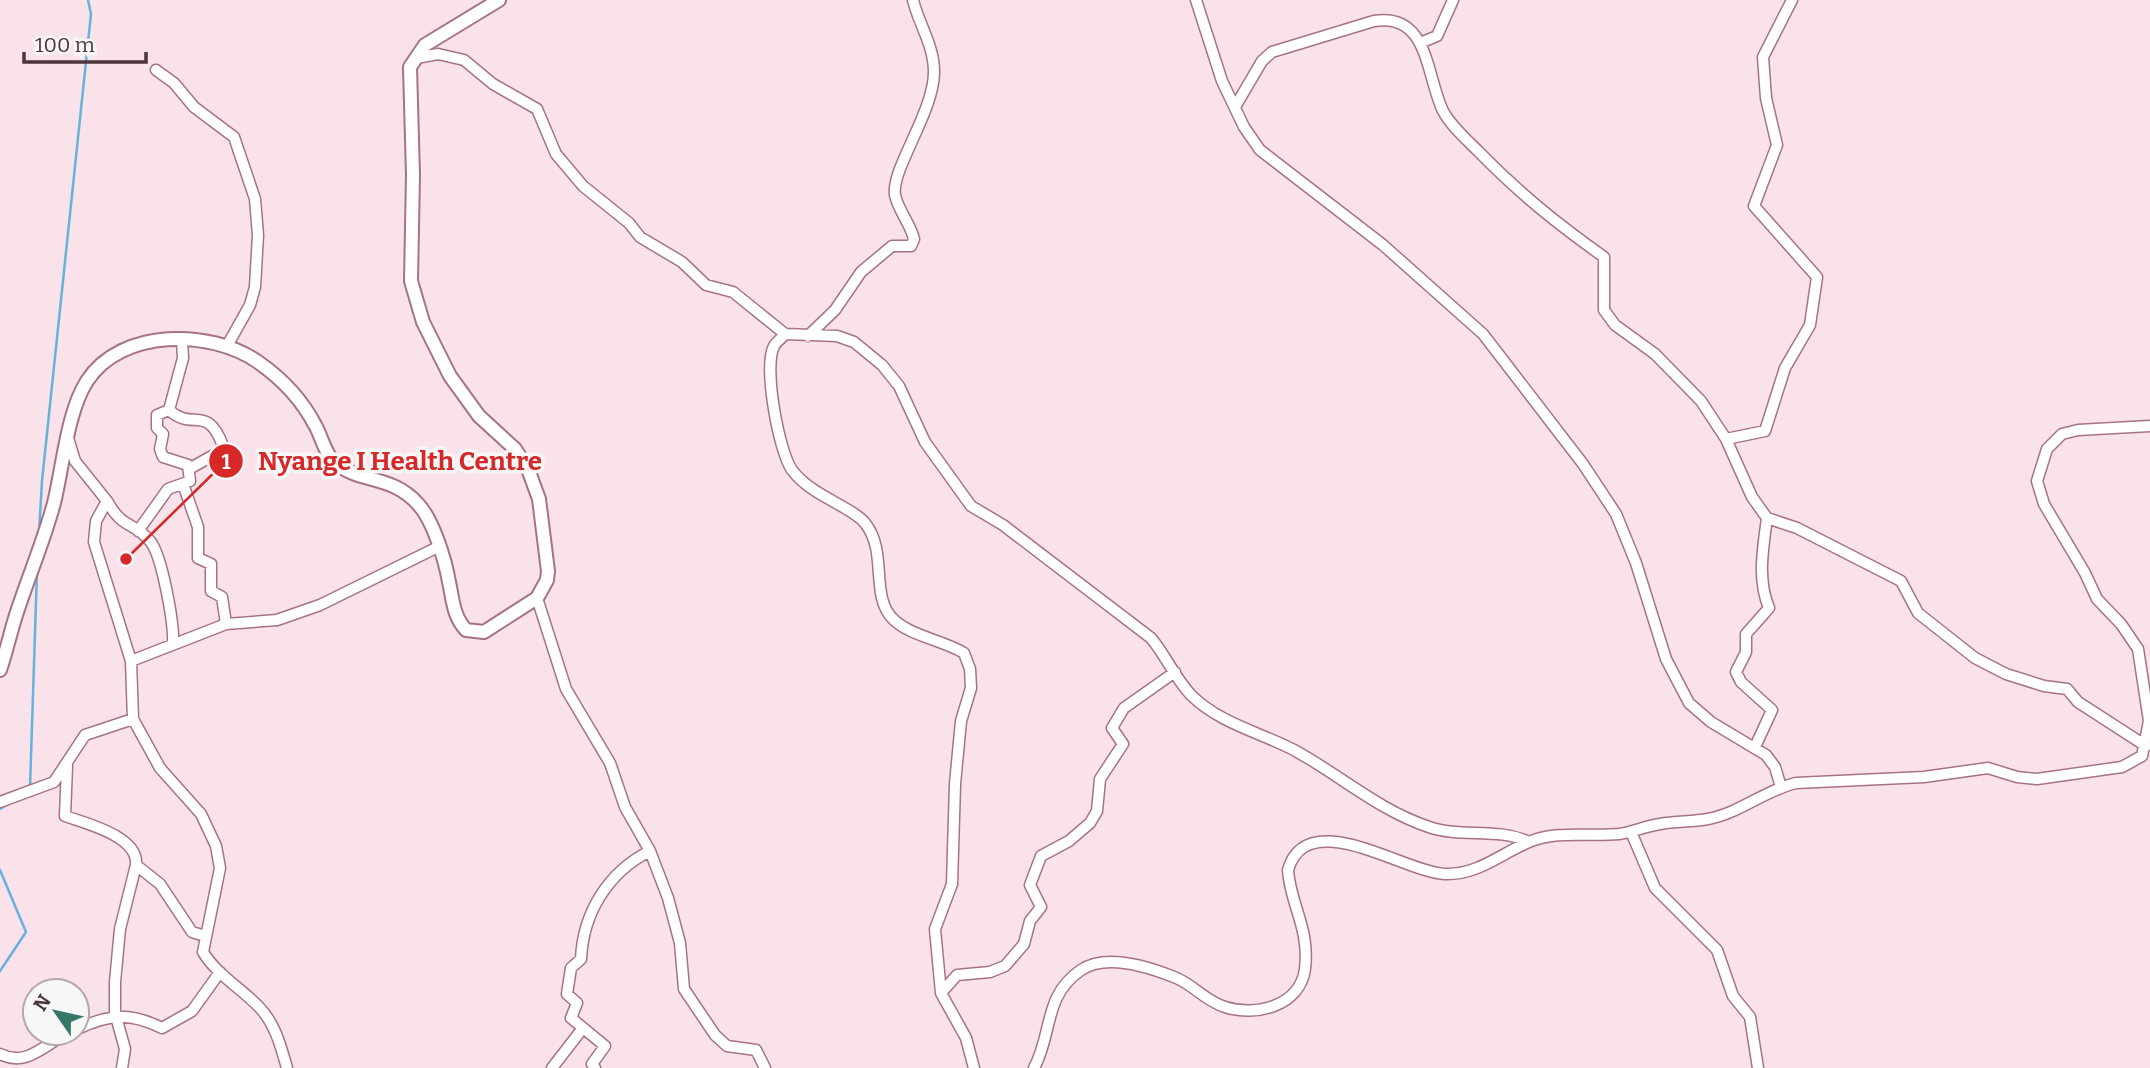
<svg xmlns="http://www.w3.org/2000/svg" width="2150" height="1068" font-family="Bitter,serif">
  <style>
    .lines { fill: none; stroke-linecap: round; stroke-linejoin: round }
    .stream { stroke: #66b1de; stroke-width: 2.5 }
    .minor-casing { stroke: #a77285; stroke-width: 13 }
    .major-casing { stroke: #a77285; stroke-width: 16 }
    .minor { stroke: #fff; stroke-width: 10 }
    .major { stroke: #fff; stroke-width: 12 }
    .leader { fill: none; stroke: #d62828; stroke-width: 2.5 }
    .callout-dot { fill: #d62828; stroke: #f7f7f7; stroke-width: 2.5 }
    .mark-label { font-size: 21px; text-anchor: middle; font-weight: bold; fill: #fff }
    .callout-label { font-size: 26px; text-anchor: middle; font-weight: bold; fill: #d62828; stroke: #f7f7f7; stroke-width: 7; stroke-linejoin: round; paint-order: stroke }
  </style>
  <rect width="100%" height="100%" fill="#fae2ea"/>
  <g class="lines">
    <!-- stream -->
    <path class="stream" d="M 39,533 L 42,481 L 91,14 L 88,0
      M 30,788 L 37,571
      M 0,809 L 12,802
      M 0,870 L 26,932 L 0,971"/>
    <defs>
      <path id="minor" d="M 1196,0 L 1222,81 L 1244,127 L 1260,150 L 1383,245 L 1483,334 L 1583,464 L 1616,514 L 1636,563 L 1666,659 L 1689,703 L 1711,722 L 1766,755 L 1775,767 L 1781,787
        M 1420,43 L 1437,36 L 1453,0
        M 416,58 L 438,54 L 464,60 L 493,84 L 537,109 L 556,154 L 583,186 L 629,223 L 640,237 L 682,262 L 706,285 L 733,292 L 785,334 L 837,336 L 854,342 L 882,365 L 899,386 L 925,442 L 971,506 L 1003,525 L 1151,638 C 1166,656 1175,678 1191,695 C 1219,723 1259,732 1294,750 C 1340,775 1378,810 1429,827 C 1461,838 1498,827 1529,842
        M 156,70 L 174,83 L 194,107 L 234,137 L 255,199 L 258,235 L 255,287 L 250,305 L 227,346
        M 1235,107 L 1262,61 L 1272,52 L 1374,21 C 1429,12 1426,76 1443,111 C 1451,126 1466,139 1478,151 C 1519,193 1556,223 1604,257 L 1604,310 L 1615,325 L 1655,354 L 1701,401 L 1726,439 L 1752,497 L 1767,518 L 1797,528 L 1901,581 L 1918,613 L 1975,658 L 2006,674 L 2044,686 L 2067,689 L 2078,702 L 2146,746
        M 785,334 C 782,338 776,342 774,346 C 763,367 779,452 792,470 C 811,496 851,506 865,523 C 888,552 870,594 892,618 C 909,636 943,640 964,653 L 970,669 L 971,688 L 961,721 L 955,784 L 952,884 L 935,929 L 941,993 L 966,1038 L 974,1068
        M 808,336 L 835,310 L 861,272 L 892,246 L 911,246 L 914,239 C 910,223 898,210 895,195 C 891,169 934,112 934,72 C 934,45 919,25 913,0
        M 169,410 C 193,432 207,403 223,446 L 219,452 L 189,469
        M 68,438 L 75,461 L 107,501
        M 1726,439 L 1765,431 L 1785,368 L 1810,325 L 1817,277 L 1754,206 L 1777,145 L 1766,98 L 1763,57 L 1792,0
        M 183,484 L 198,527 L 198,558 L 211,564 L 211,591 L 222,597 L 226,624
        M 138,531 L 168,489 L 190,481 L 188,465 L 163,457 L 160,449 L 163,434 L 157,428 L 157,415 L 169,410 L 183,358 L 182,341
        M 537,598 L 566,689 L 610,763 L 625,807 L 650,851 L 668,898 L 680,943 L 684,989 L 715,1035 L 727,1046 L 756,1050 L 765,1068
        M 131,661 L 226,624 L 277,620 L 320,605 L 438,547
        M 133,719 L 131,661 L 94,542 L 96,521 L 107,501 C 123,530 133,521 150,541 C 162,555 174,623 173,643
        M 1755,747 L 1772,710 L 1741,682 L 1736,672 L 1746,652 L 1746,634 L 1769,608 C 1757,579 1763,549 1767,518
        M 67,766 L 65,816 C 84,823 139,836 136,865 L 160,884 L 192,932 L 205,936
        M 0,802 L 54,782 L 85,735 L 133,719 L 160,768 L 201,814 L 216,846 L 220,868 L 203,952 C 217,975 241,988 259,1007 C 275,1023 281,1047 287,1068
        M 1631,832 L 1655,888 L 1717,950 L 1733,996 L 1750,1017 L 1758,1068
        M 941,993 L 957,975 L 990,972 L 1005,966 L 1024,944 L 1030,921 L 1041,907 L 1030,885 L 1041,856 L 1069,841 L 1090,823 L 1097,811 L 1100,779 L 1123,744 L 1112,728 L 1124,708 L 1175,672
        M 77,1029 C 110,1014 129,1012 162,1028 L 192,1011 L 220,972
        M 0,1054 C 28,1068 45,1043 69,1033
        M 122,1068 L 125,1049 L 115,1013 L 115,982 L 120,929 L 136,865
        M 552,1068 L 583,1028
        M 595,1068 L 592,1064 L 605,1046 L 571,1018 L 577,1003 L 567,994 L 571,968 L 581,959 C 583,913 608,872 650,851
        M 1034,1068 C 1053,1033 1043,996 1081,970 C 1106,953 1149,967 1174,977 C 1193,984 1205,1001 1225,1007 C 1256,1017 1300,1006 1305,969 C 1310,928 1290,904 1288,870 C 1307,804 1406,873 1445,874 C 1478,875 1500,854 1529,842 C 1557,830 1589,837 1619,834 C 1633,832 1646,826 1660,824 C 1676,821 1692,822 1708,819 C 1740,813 1765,790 1796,783 L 1924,777 L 1988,768 L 2017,777 L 2037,779 L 2122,767 L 2142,756 L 2149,721 L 2138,649 L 2121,624 L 2097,599 L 2085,573 L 2044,504 L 2037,481 L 2047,449 L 2062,434 L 2078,430 L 2150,426"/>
      <path id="major" d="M 0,670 C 7,650 11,629 18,609 C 30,573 44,540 54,503 C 63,467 67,412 87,381 C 121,328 211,329 258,362 C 281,378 302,400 315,425 C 322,437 324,452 334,462 C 360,484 391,474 418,504 C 433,520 445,559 449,582 C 453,600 453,616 466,630 L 484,632 L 537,598 L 547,580 L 548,571 L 539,499 L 528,469 L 515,449 L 479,416 L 450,376 L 423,322 L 411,281 L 413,175 L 410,67 L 425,45 L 499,0"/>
    </defs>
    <!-- minor casing -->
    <use href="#minor" class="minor-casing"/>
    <!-- major casing -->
    <use href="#major" class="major-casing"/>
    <!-- minor -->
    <use href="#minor" class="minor"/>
    <!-- major -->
    <use href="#major" class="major"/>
  </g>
  <!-- callouts -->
  <path class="leader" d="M126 559L226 461"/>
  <g class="callout-dot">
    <circle cx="126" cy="559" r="7"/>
    <circle cx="226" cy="461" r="18"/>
  </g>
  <g class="mark-label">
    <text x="226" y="469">1</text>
  </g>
  <g class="callout-label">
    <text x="400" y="470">Nyange I Health Centre</text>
  </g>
  <!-- north arrow -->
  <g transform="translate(56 1012) rotate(304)"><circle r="33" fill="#f7f7f7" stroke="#b3a9ad" stroke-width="2"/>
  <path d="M0-5L12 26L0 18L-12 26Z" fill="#357869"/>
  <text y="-10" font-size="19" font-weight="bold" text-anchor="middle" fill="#4c353d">N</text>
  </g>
  <!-- scale -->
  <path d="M24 52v10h122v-10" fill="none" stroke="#4c353d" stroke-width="3.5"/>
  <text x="35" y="52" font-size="21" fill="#4c353d" stroke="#f7f7f7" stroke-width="5" paint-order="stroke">100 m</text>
</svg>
